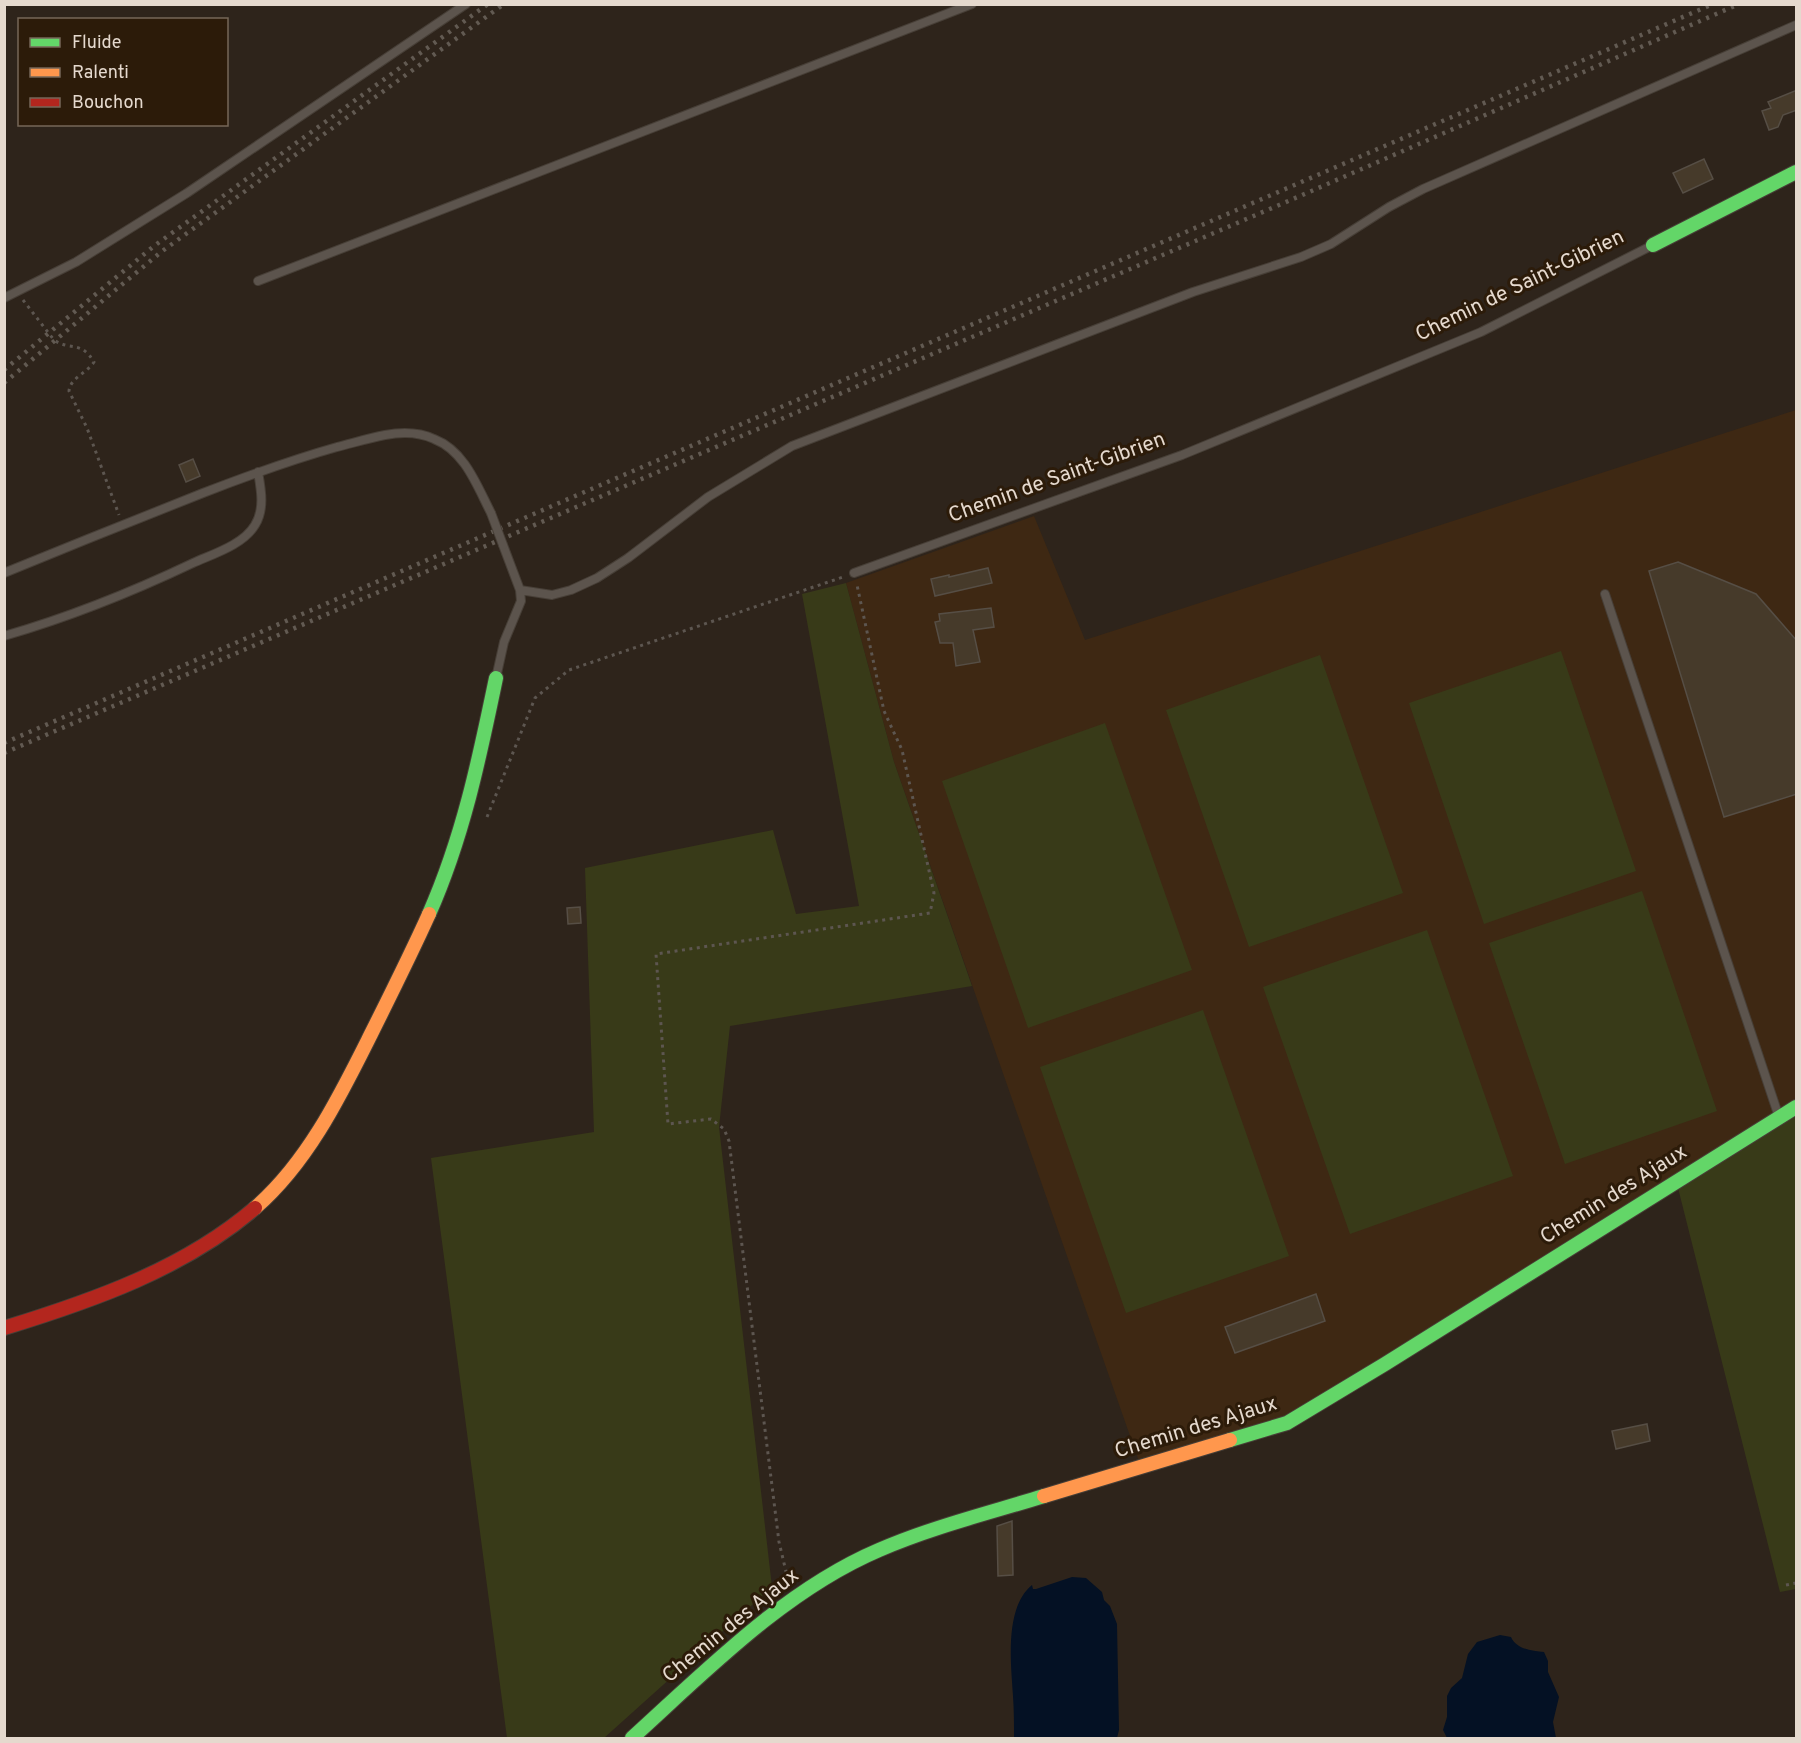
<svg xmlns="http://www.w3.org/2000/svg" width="1801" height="1743" font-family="Overpass,sans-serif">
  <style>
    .built { fill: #3e2813 }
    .green { fill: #383a18 }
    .water { fill: #041124 }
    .building { fill: #463a2a; stroke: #564e45; stroke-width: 1.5 }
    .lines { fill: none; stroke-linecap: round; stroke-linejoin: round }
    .lane-casing { stroke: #473f37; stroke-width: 10 }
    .fast-casing { stroke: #473f37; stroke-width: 16 }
    .slow-casing { stroke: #473f37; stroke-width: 16 }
    .jam-casing { stroke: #473f37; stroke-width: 16 }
    .path { stroke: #5d5650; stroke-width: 3; stroke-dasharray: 3 4.5; stroke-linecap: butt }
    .lane { stroke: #5c544d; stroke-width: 8 }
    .fast { stroke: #63d668; stroke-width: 14 }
    .slow { stroke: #ff974d; stroke-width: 14 }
    .jam { stroke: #b3261e; stroke-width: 14 }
    .rail { stroke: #625a52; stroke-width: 4.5; stroke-dasharray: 3 6; stroke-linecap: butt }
    .lane-bridge-casing { stroke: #473f37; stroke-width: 10; stroke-linecap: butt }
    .lane-bridge { stroke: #5c544d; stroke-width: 8 }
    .labels { text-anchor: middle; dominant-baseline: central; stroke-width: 6; stroke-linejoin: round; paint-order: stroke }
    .street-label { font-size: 21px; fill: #e5d9ce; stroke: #2c1b09 }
  </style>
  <rect width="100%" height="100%" fill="#2e241b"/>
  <!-- built -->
  <path class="built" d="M 1796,410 L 1796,1107 L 1309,1407 L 1142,1470 L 894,762 L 846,583 L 1034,516 L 1085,640 Z"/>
  <!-- green -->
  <path class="green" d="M 846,583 L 894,762 L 972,986 L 730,1026 L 719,1127 L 772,1587 L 604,1738 L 507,1738 L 431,1158 L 594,1132 L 585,868 L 773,830 L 796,914 L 859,906 L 802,594 Z
    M 1561,651 L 1636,871 L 1484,924 L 1409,703 Z
    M 1320,655 L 1403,893 L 1249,947 L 1166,710 Z
    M 1105,723 L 1192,970 L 1028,1028 L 942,781 Z
    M 1642,891 L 1717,1111 L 1565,1164 L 1489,943 Z
    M 1427,930 L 1513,1176 L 1350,1234 L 1263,987 Z
    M 1203,1010 L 1289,1256 L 1126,1313 L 1040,1067 Z
    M 1796,1107 L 1796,1589 L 1780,1592 L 1676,1180 Z"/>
  <!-- water -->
  <path class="water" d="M 1072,1577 L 1086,1578 L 1102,1592 L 1104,1600 L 1110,1606 L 1117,1624 L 1119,1730 L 1117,1738 L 1014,1738 C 1014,1725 1014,1710 1013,1696 C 1011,1664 1004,1608 1032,1585 L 1033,1589 L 1036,1589 Z
    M 1500,1635 L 1511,1637 C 1516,1649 1532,1651 1544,1652 L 1548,1661 L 1548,1672 L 1559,1697 L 1553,1722 L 1556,1738 L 1447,1738 L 1443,1730 L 1447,1717 L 1447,1696 L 1451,1688 L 1462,1678 L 1468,1654 L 1477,1642 Z"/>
  <!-- building -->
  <path class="building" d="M 1797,90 L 1797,110 L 1783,115 L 1778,127 L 1769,130 L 1762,111 L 1771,108 L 1768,102 Z
    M 1704,159 L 1713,179 L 1683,193 L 1673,173 Z
    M 193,459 L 200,476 L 186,482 L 179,465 Z
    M 1678,562 L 1756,594 L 1797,641 L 1797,794 L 1724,817 L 1649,571 Z
    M 988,568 L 992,583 L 935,596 L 931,579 L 949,575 L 949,577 Z
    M 991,608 L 994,627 L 973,630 L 980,662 L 956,666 L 953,643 L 940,643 L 935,622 L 940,621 L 939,614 Z
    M 580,907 L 581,923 L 568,924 L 567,908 Z
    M 1316,1294 L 1325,1321 L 1235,1353 L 1225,1327 Z
    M 1647,1424 L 1650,1441 L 1616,1449 L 1612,1431 Z
    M 1012,1521 L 1013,1575 L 998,1576 L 997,1526 Z"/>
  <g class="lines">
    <defs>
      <path id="lane" d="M 258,281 L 972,4
        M 4,298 L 76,262 L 187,193 L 466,4
        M 503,545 L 520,590 L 552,595 L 571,590 L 597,578 L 628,558 L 708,497 L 792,446 L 1193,292 L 1301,257 L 1331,244 L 1389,207 L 1423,189 L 1796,25
        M 4,573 C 70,546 137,519 203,493 C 247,476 291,460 337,447 C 353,443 369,438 385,435 C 401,432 419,432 434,439 C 465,451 477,486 491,513
        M 854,573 L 1182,455 L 1481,332 L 1653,245
        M 1605,594 L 1779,1117
        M 4,636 C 70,617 132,592 193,563 C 213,554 243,545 255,525 C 265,509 261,489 258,472
        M 496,678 L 504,642 L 521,601 L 520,590"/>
      <path id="fast" d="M 1653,245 L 1796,172
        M 429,914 C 463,837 479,760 496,678
        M 1230,1440 L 1287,1423 L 1385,1364 L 1796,1107
        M 632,1738 C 707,1670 785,1590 879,1550 C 932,1527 989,1513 1044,1496"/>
      <path id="slow" d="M 255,1208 C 308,1162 340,1096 371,1034 C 391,994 411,954 429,914
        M 1044,1496 L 1230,1440"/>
      <path id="jam" d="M 4,1328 C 92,1301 184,1269 255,1208"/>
    </defs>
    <!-- lane casing -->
    <use href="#lane" class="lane-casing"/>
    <!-- fast casing -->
    <use href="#fast" class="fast-casing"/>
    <!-- slow casing -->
    <use href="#slow" class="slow-casing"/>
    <!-- jam casing -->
    <use href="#jam" class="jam-casing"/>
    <!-- path -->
    <path class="path" d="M 23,300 L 54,340 C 70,351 81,340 94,362 C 87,373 70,378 69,391 L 87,428 L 119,515
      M 487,817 L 535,698 L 569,670 L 843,577
      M 788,1580 L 779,1542 L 729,1141 L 724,1129 L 711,1119 L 668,1124 L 656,954 L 930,913 L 934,893 L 902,750 L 884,711 L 857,585
      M 1786,1585 L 1796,1583"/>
    <!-- lane -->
    <use href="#lane" class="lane"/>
    <!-- fast -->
    <use href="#fast" class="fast"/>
    <!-- slow -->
    <use href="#slow" class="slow"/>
    <!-- jam -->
    <use href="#jam" class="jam"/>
    <!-- rail -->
    <path class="rail" d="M 4,370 L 154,246 L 488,4
      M 4,383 L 161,252 L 504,4
      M 4,743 L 1713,4
      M 4,753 L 1300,196 L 1739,4"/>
    <defs>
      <path id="lane-bridge" d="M 491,513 L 503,545"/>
    </defs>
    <!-- lane-bridge casing -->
    <use href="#lane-bridge" class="lane-bridge-casing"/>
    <!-- lane-bridge -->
    <use href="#lane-bridge" class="lane-bridge"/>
  </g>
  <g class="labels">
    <!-- street labels -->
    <g class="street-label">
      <text transform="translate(1520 286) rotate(-26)">Chemin de Saint-Gibrien</text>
      <text transform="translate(1057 478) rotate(-20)">Chemin de Saint-Gibrien</text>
      <text transform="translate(1614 1195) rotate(-32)">Chemin des Ajaux</text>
      <text transform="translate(1196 1428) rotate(-17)">Chemin des Ajaux</text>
      <text transform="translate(731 1626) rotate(-39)">Chemin des Ajaux</text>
    </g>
  </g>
  <!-- border -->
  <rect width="1801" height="1743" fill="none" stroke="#e5d9ce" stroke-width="12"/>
  <!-- legend -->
  <rect x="18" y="18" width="210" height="108" fill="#2c1b09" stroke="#766758" stroke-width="1.5"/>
  <rect x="30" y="38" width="30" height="9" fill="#63d668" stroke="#766758" stroke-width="1.5"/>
  <text x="72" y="48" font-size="18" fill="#e5d9ce">Fluide</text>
  <rect x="30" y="68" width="30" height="9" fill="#ff974d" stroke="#766758" stroke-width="1.5"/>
  <text x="72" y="78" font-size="18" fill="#e5d9ce">Ralenti</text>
  <rect x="30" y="98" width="30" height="9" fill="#b3261e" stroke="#766758" stroke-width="1.5"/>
  <text x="72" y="108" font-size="18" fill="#e5d9ce">Bouchon</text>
</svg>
